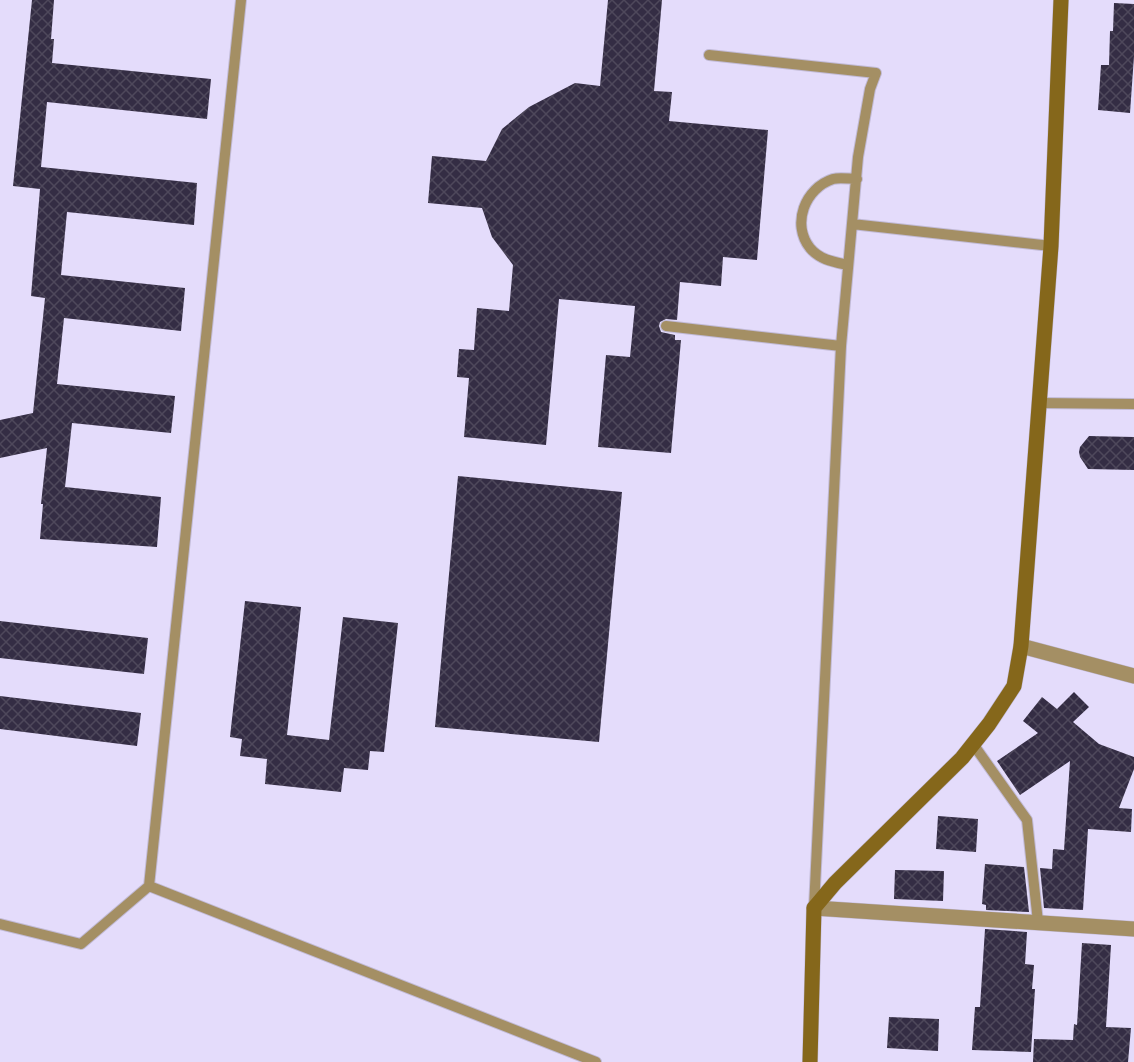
<svg xmlns="http://www.w3.org/2000/svg" width="1134" height="1062" font-family="'Noto Sans',sans-serif">
  <style>
    .building { fill: url(#building-cross-hatch) }
    .lines { fill: none; stroke-linecap: round; stroke-linejoin: round }
    .lane-casing { stroke: #c1bad6; stroke-width: 12 }
    .street-casing { stroke: #c1bad6; stroke-width: 16 }
    .secondary-casing { stroke: #c1bad6; stroke-width: 16 }
    .lane { stroke: #a48f64; stroke-width: 10 }
    .street { stroke: #a48f64; stroke-width: 15 }
    .secondary { stroke: #85671b; stroke-width: 15 }
  </style>
  <defs>
    <pattern id="building-cross-hatch" width="8" height="8" patternUnits="userSpaceOnUse" patternTransform="scale(1.5)"><rect width="8" height="8" fill="#342d44"/><path d="M0 0l8 8M0 8l8-8" fill="none" stroke="#4e485b"/></pattern>
  </defs>
  <rect width="100%" height="100%" fill="#e4dcfb"/>
  <!-- building -->
  <path class="building" d="M 32,0 L 54,0 L 51,39 L 54,39 L 52,63 L 211,79 L 207,119 L 47,102 L 41,167 L 197,183 L 194,225 L 67,212 L 61,275 L 185,288 L 181,331 L 64,318 L 57,384 L 175,396 L 171,433 L 72,423 L 65,487 L 161,497 L 157,547 L 40,539 L 43,504 L 41,504 L 47,448 L 0,458 L 0,420 L 33,413 L 45,298 L 31,296 L 40,189 L 13,186 Z
    M 608,0 L 662,0 L 654,91 L 672,92 L 669,121 L 768,130 L 757,260 L 723,257 L 721,286 L 680,282 L 677,320 L 666,319 L 660,322 L 659,326 L 661,332 L 675,335 L 675,340 L 681,340 L 671,453 L 598,447 L 606,355 L 630,357 L 635,306 L 559,299 L 546,445 L 464,437 L 469,378 L 457,377 L 459,349 L 474,350 L 477,308 L 509,311 L 513,265 L 492,237 L 482,208 L 428,203 L 432,156 L 486,161 L 502,129 L 529,107 L 575,83 L 600,86 Z
    M 1114,3 L 1134,4 L 1134,56 L 1130,113 L 1098,110 L 1101,65 L 1109,65 L 1110,31 L 1113,31 Z
    M 1089,436 L 1134,437 L 1134,470 L 1088,469 L 1080,457 L 1079,452 L 1080,447 Z
    M 458,476 L 622,492 L 599,742 L 435,727 Z
    M 245,601 L 301,607 L 287,735 L 329,740 L 343,617 L 398,623 L 384,752 L 370,751 L 368,770 L 344,768 L 341,792 L 265,784 L 267,759 L 240,756 L 242,739 L 230,737 Z
    M 0,621 L 148,638 L 144,674 L 0,658 Z
    M 1074,692 L 1089,707 L 1073,722 L 1099,744 L 1134,757 L 1134,769 L 1119,808 L 1132,809 L 1131,832 L 1088,829 L 1083,910 L 1044,908 L 1040,868 L 1052,869 L 1053,849 L 1064,850 L 1070,761 L 1020,795 L 997,761 L 1038,733 L 1023,721 L 1042,697 L 1057,709 Z
    M 0,696 L 141,713 L 137,746 L 0,729 Z
    M 938,816 L 978,819 L 976,852 L 936,849 Z
    M 985,864 L 1024,867 L 1029,912 L 986,910 L 986,905 L 982,904 Z
    M 895,870 L 944,871 L 943,901 L 894,899 Z
    M 985,929 L 1027,932 L 1025,964 L 1034,965 L 1032,989 L 1035,989 L 1031,1052 L 972,1050 L 975,1007 L 980,1007 Z
    M 1082,943 L 1111,945 L 1106,1027 L 1131,1028 L 1128,1062 L 1033,1062 L 1034,1039 L 1073,1040 L 1074,1024 L 1077,1025 Z
    M 889,1017 L 939,1019 L 938,1051 L 887,1048 Z"/>
  <g class="lines">
    <defs>
      <path id="lane" d="M 241,0 L 149,886 L 596,1062
        M 709,55 L 876,73 L 870,89 L 858,157 L 841,346
        M 852,224 L 1051,246
        M 848,265 C 834,262 820,260 810,248 C 791,224 805,188 833,179 C 840,177 849,179 857,179
        M 666,326 L 841,346 L 814,908
        M 1039,403 L 1134,404
        M 973,744 L 1027,820 L 1038,922
        M 0,924 L 81,944 L 149,886"/>
      <path id="street" d="M 1021,646 L 1134,676
        M 814,908 L 1134,929"/>
      <path id="secondary" d="M 810,1062 L 814,908 L 835,883 L 962,758 L 989,724 L 1014,686 L 1021,646 L 1051,246 L 1061,0"/>
    </defs>
    <!-- lane casing -->
    <use href="#lane" class="lane-casing"/>
    <!-- street casing -->
    <use href="#street" class="street-casing"/>
    <!-- secondary casing -->
    <use href="#secondary" class="secondary-casing"/>
    <!-- lane -->
    <use href="#lane" class="lane"/>
    <!-- street -->
    <use href="#street" class="street"/>
    <!-- secondary -->
    <use href="#secondary" class="secondary"/>
  </g>
</svg>
